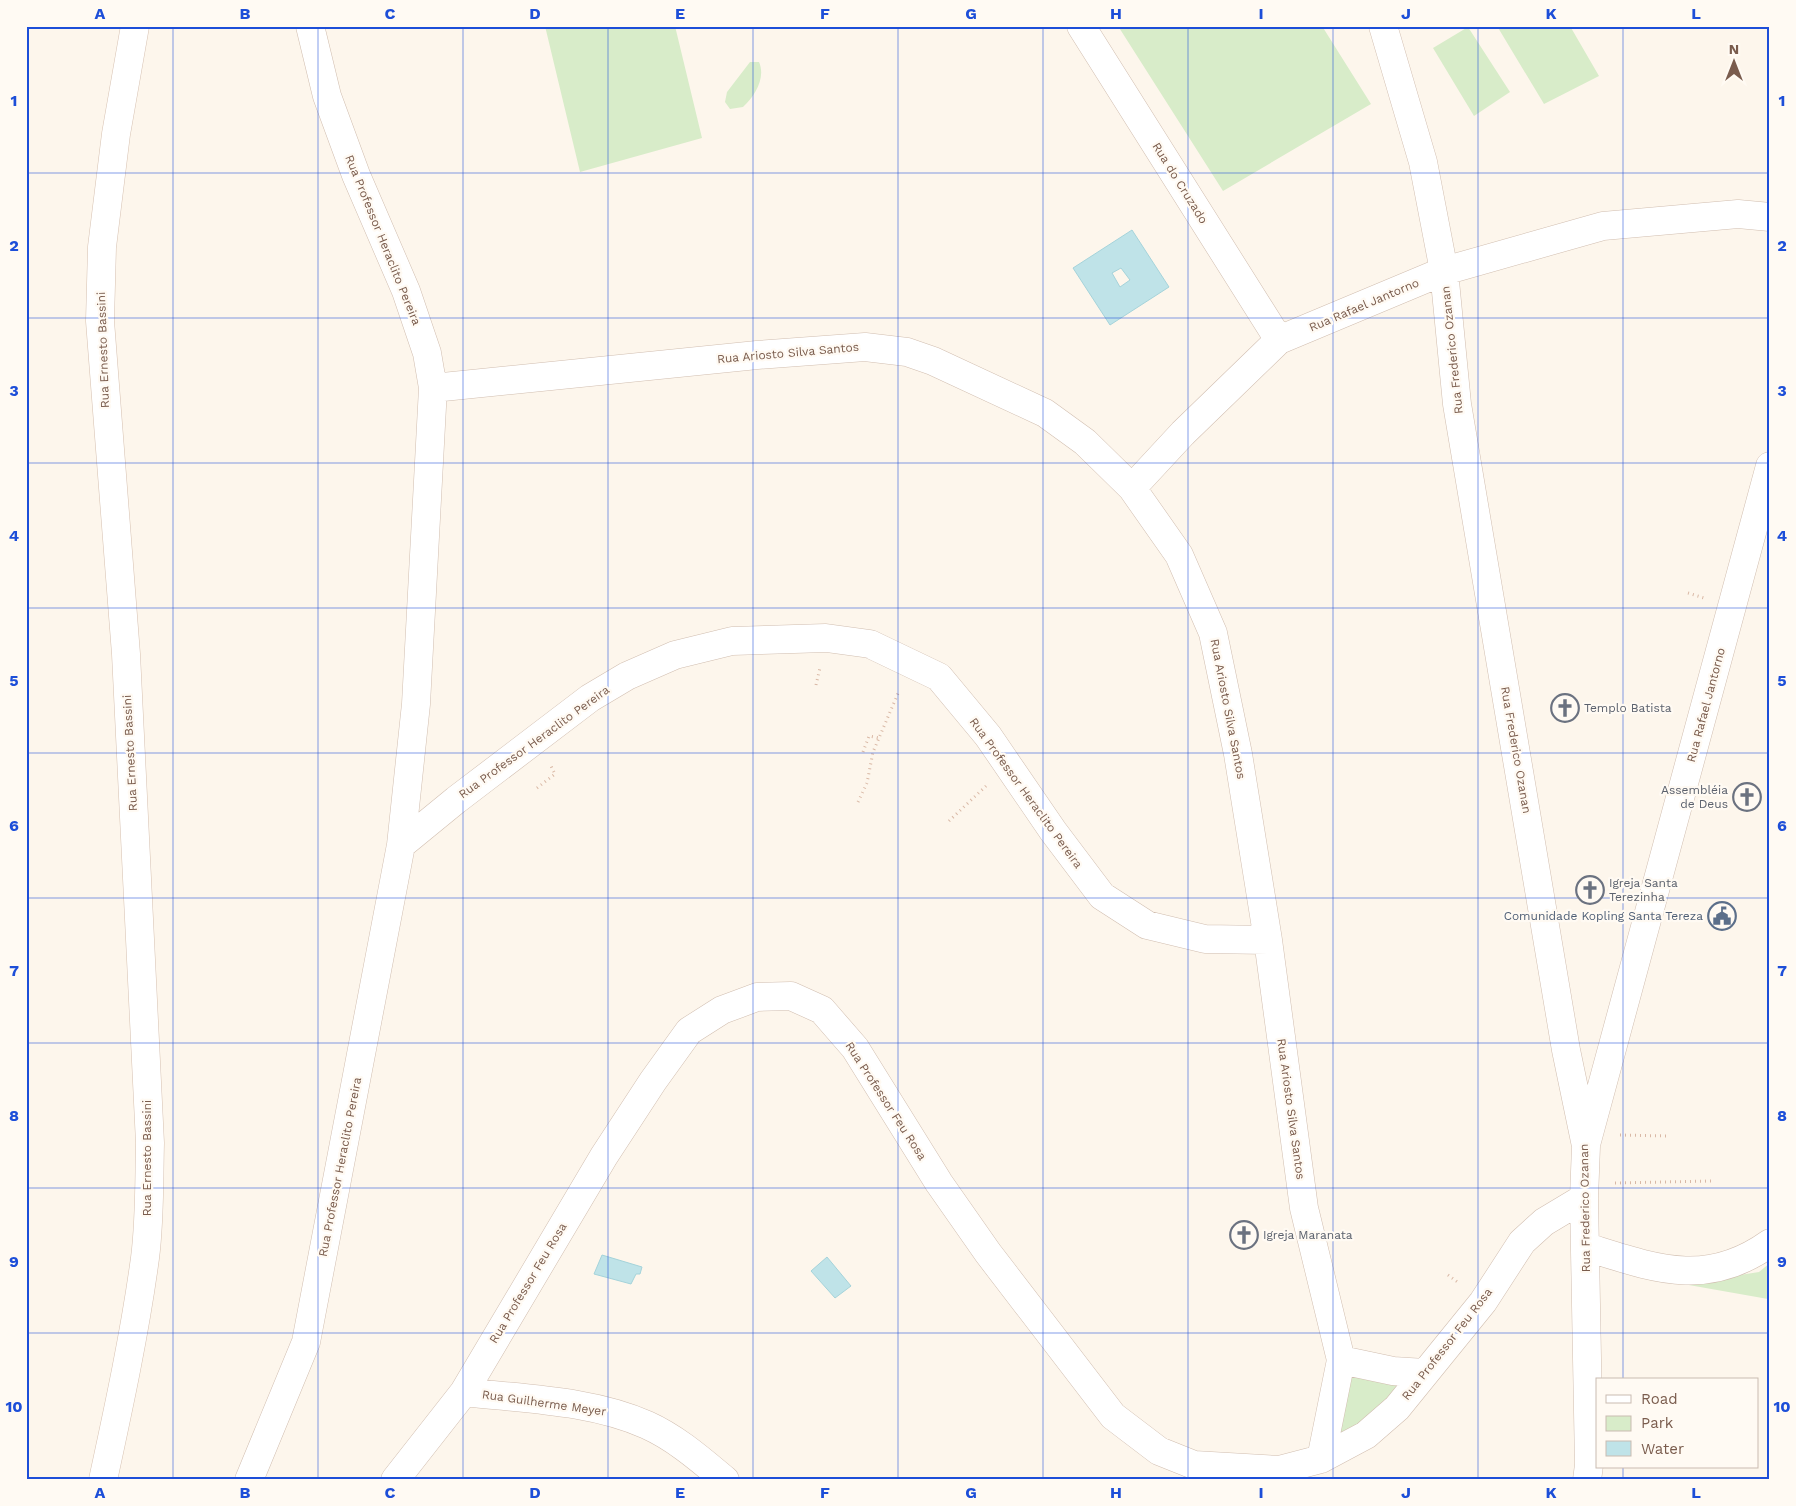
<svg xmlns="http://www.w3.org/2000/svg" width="1796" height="1506" font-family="'Work Sans',sans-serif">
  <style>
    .green { fill: #d8ecc9 }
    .water { fill: #bfe3e8; stroke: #a5d3da; fill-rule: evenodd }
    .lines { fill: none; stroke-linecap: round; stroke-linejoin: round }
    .minor-casing { stroke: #d1beb0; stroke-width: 29 }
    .secondary-casing { stroke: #d6c0b0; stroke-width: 29 }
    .path { stroke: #d9b8a5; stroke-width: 3; stroke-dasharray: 1 4; stroke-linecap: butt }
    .minor { stroke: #fff; stroke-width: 28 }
    .secondary { stroke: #fff; stroke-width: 28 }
    .grid { fill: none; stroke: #1d4ed8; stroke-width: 1; stroke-opacity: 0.55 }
    .labels { text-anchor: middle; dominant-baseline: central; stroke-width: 4.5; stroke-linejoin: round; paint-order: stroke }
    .street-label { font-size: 12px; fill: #7a5c4d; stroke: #fffaf3 }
    .worship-label { font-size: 12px; fill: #5b616d; stroke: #fffaf3; text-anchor: start }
    .service-label { font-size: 12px; fill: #4e5e75; stroke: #fffaf3; text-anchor: end }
    .neatline { fill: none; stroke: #1d4ed8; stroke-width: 2 }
    .grid-label { font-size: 16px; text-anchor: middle; font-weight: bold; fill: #1d4ed8 }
  </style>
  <rect width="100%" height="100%" fill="#fdf6ec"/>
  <!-- green -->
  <path class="green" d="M 545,26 L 675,26 L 702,138 L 580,172 Z
    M 1118,26 L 1322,26 L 1371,104 L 1223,191 Z
    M 1497,26 L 1570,26 L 1599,76 L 1544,104 Z
    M 1468,27 L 1510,92 L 1474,116 L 1433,48 Z
    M 750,62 L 759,62 C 766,78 755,96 743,107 L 730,109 L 725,102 L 727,92 Z
    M 1770,1263 L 1768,1299 L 1683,1284 L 1759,1272 Z
    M 1347,1375 L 1402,1387 L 1374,1423 L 1336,1439 Z"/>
  <!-- water -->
  <path class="water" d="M 1132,230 L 1169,287 L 1110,325 L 1073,268 ZM 1121,268 L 1130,280 L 1120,287 L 1112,273 Z
    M 602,1255 L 642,1267 L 640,1274 L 636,1274 L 631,1284 L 594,1274 Z
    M 827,1257 L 851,1286 L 835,1298 L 811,1271 Z"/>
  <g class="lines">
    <defs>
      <path id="minor" d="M 1081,26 L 1279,340
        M 1383,26 L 1423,162 L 1444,271 L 1457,404 L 1566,1050 L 1586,1146 L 1584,1198 L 1589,1465 L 1587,1480
        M 433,388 L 757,355 L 865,347 L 907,352 L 933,361 L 1045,413 L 1085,442 L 1132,488 L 1179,555 L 1213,633 L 1238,754 L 1268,940 L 1304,1208 L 1341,1360 L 1393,1371 L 1425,1373
        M 1132,488 L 1183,433 L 1279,340 L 1444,271 L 1603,226 L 1738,214 L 1770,217
        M 401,845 L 456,800 L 590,698 L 627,676 L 675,655 L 732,641 L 826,638 L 870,644 L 939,677 L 988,736 L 1053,831 L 1102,896 L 1147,925 L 1205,939 L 1268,940
        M 1587,1141 L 1770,466
        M 1586,1247 C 1654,1268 1706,1289 1770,1243
        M 464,1392 C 524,1399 591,1400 647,1425 C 676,1438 701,1460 725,1480
        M 1321,1459 L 1341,1360
        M 249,1480 L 306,1342 L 401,845 L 416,704 L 433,388 L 427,353 L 406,291 L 356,175 L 327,96 L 310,26
        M 395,1480 L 464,1392 L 604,1156 L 653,1081 L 689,1031 L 722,1010 L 757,997 L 791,996 L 822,1010 L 855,1048 L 939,1183 L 988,1253 L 1113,1416 L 1159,1451 L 1194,1465 L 1279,1470 L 1321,1459 L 1366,1435 L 1397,1408 L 1483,1302 L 1522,1242 L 1544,1222 L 1584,1198"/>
      <path id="secondary" d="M 103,1480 C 119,1406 135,1332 145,1258 C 150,1220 149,1181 150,1143 L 126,654 L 100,321 L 102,247 L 116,134 L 135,26"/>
    </defs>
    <!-- minor casing -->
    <use href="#minor" class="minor-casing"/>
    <!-- secondary casing -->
    <use href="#secondary" class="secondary-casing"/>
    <!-- path -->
    <path class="path" d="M 1688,593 L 1704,598
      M 816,685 L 820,668
      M 863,752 L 869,736 L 879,738
      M 537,788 L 555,774 L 551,766
      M 858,802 L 867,783 L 873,752 L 899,691
      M 949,821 L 986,786
      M 1620,1135 L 1667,1136
      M 1615,1183 L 1711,1181
      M 1448,1275 L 1459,1283"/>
    <!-- minor -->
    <use href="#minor" class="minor"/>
    <!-- secondary -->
    <use href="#secondary" class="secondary"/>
  </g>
  <!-- grid -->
  <path class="grid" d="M 173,26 L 173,1480M 318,26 L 318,1480M 463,26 L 463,1480M 608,26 L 608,1480M 753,26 L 753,1480M 898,26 L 898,1480M 1043,26 L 1043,1480M 1188,26 L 1188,1480M 1333,26 L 1333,1480M 1478,26 L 1478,1480M 1623,26 L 1623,1380M 26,173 L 1770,173M 26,318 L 1770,318M 26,463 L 1770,463M 26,608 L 1770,608M 26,753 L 1770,753M 26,898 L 1770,898M 26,1043 L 1770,1043M 26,1188 L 1770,1188M 26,1333 L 1770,1333M 1623,1467 L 1623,1480"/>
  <!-- icons -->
  <defs>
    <symbol id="church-ring" viewBox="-11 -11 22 22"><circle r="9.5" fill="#fffaf3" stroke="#6b7280" stroke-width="1.5"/><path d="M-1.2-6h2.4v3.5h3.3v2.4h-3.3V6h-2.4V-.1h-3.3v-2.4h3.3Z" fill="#6b7280"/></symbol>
    <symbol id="civic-ring" viewBox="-11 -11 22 22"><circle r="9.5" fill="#fffaf3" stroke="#5c6f8a" stroke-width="1.5"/><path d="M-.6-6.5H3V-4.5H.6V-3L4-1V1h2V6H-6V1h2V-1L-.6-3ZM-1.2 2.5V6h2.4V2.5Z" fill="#5c6f8a"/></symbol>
  </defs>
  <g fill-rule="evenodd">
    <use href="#church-ring" x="1549" y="692" width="32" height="32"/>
    <use href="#church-ring" x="1731" y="781" width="32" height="32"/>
    <use href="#church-ring" x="1574" y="874" width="32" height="32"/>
    <use href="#civic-ring" x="1706" y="900" width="32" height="32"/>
    <use href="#church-ring" x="1228" y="1219" width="32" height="32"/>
  </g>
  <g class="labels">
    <!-- street labels -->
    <g class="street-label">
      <text transform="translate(1180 183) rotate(58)">Rua do Cruzado</text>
      <text transform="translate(383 240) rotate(68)">Rua Professor Heraclito Pereira</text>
      <text transform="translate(1364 305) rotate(-23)">Rua Rafael Jantorno</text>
      <text transform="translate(103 350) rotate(-92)">Rua Ernesto Bassini</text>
      <text transform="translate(1452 350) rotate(-96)">Rua Frederico Ozanan</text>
      <text transform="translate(788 353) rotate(-5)">Rua Ariosto Silva Santos</text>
      <text transform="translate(1706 705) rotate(-75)">Rua Rafael Jantorno</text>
      <text transform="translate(1228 709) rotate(79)">Rua Ariosto Silva Santos</text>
      <text transform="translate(534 742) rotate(-36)">Rua Professor Heraclito Pereira</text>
      <text transform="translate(1516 750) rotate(80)">Rua Frederico Ozanan</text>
      <text transform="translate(130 753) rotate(-93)">Rua Ernesto Bassini</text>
      <text transform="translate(1026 793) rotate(54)">Rua Professor Heraclito Pereira</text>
      <text transform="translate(886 1101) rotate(57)">Rua Professor Feu Rosa</text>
      <text transform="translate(1291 1109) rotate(82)">Rua Ariosto Silva Santos</text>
      <text transform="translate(147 1158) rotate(-90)">Rua Ernesto Bassini</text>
      <text transform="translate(340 1167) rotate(-79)">Rua Professor Heraclito Pereira</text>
      <text transform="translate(1585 1208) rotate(-91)">Rua Frederico Ozanan</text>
      <text transform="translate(528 1283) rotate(-59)">Rua Professor Feu Rosa</text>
      <text transform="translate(1447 1344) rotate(-52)">Rua Professor Feu Rosa</text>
      <text transform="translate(544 1403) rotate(8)">Rua Guilherme Meyer</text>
    </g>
    <!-- worship labels -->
    <g class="worship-label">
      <text x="1584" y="708">Templo Batista</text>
      <text x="1728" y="790" text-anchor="end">Assembléia<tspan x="1728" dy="14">de Deus</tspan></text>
      <text x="1609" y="883">Igreja Santa<tspan x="1609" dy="14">Terezinha</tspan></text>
      <text x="1263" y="1235">Igreja Maranata</text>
    </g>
    <!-- service labels -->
    <g class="service-label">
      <text x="1703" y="916">Comunidade Kopling Santa Tereza</text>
    </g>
  </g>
  <!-- border -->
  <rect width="1796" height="1506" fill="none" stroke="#fffaf3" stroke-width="55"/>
  <!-- legend -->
  <rect x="1596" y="1378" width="162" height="90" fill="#fffaf3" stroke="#cabbb1"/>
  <rect x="1606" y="1395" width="25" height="8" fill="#ffffff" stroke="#cabbb1"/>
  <text x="1641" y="1404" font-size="15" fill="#7a5c4d">Road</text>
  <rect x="1606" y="1416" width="25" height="15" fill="#d8ecc9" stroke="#cabbb1"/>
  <text x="1641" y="1428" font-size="15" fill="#7a5c4d">Park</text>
  <rect x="1606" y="1441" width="25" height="15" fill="#bfe3e8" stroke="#cabbb1"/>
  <text x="1641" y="1454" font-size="15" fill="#7a5c4d">Water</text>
  <!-- north arrow -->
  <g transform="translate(1734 62)" stroke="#fffaf3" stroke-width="4" paint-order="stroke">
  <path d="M0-4L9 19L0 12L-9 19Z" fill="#7a5c4d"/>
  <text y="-8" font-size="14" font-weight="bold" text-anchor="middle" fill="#7a5c4d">N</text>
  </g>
  <rect x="28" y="28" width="1740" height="1450" class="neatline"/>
  <g class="grid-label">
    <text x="100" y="19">A</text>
    <text x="245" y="19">B</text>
    <text x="390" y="19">C</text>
    <text x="535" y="19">D</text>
    <text x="680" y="19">E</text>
    <text x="825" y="19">F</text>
    <text x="971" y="19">G</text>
    <text x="1116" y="19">H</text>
    <text x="1261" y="19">I</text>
    <text x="1406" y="19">J</text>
    <text x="1551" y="19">K</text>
    <text x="1696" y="19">L</text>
    <text x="14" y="106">1</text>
    <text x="1782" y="106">1</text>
    <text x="14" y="251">2</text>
    <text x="1782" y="251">2</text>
    <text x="14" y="396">3</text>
    <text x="1782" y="396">3</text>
    <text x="14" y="541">4</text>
    <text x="1782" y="541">4</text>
    <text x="14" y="686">5</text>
    <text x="1782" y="686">5</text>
    <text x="14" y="831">6</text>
    <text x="1782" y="831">6</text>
    <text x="14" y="976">7</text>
    <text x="1782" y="976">7</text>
    <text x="14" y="1121">8</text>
    <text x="1782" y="1121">8</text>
    <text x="14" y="1267">9</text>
    <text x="1782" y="1267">9</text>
    <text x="14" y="1412">10</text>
    <text x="1782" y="1412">10</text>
    <text x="100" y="1498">A</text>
    <text x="245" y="1498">B</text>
    <text x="390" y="1498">C</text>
    <text x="535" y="1498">D</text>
    <text x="680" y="1498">E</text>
    <text x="825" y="1498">F</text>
    <text x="971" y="1498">G</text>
    <text x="1116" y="1498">H</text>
    <text x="1261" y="1498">I</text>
    <text x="1406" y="1498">J</text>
    <text x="1551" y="1498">K</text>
    <text x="1696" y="1498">L</text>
  </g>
</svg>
